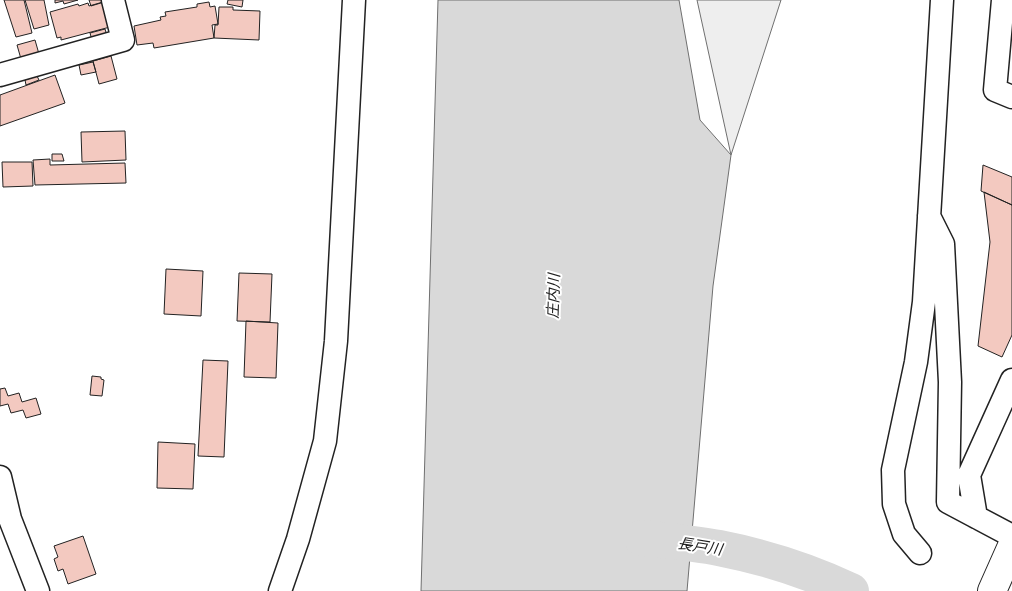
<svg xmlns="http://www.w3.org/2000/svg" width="1012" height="591" font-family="Manrope,'Noto Sans JP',sans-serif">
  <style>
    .green { fill: #eee; stroke: #6f6f6f }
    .water { fill: #d9d9d9; stroke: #6f6f6f }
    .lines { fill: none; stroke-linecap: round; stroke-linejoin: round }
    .river { stroke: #d9d9d9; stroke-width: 36 }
    .building { fill: #f3c9c0; stroke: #222 }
    .minor-casing { stroke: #222; stroke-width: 25 }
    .highway-casing { stroke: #222; stroke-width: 30 }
    .minor { stroke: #fff; stroke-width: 22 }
    .highway { stroke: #fff; stroke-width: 28 }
    .labels { text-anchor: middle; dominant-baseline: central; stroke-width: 4; stroke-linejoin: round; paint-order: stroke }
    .water-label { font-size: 15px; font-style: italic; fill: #222; stroke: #fff }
  </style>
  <rect width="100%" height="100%" fill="#fff"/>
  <!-- green -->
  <path class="green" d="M 697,0 L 781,0 L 731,155 Z"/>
  <!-- water -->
  <path class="water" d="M 438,0 L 679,0 L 700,120 L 731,155 L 713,286 L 687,591 L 421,591 Z"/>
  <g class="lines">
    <!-- river -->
    <path class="river" d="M 642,538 C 668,541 694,543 719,548 C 765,557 809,571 851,591"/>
  </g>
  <!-- building -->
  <path class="building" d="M 4,0 L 24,0 L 32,33 L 16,37 Z
    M 25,0 L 44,0 L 49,25 L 34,29 Z
    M 55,0 L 78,0 L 64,4 L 63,1 L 55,3 Z
    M 89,0 L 104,0 L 104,2 L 91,6 Z
    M 228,0 L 243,0 L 242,7 L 227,4 Z
    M 103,2 L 110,27 L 61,40 L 61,37 L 57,38 L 50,12 L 78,4 L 79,6 L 88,3 L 89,6 Z
    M 209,2 L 210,7 L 215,6 L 218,24 L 212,25 L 214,38 L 154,48 L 153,43 L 137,45 L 134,26 L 161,20 L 160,17 L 166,16 L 165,12 L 197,7 L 197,4 Z
    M 219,7 L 233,7 L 233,10 L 260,11 L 259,40 L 214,38 L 215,25 L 218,25 Z
    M 105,29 L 107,36 L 92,40 L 90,33 Z
    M 35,40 L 39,54 L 21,59 L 17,45 Z
    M 111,56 L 117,79 L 99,84 L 93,61 Z
    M 93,62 L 96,72 L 81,75 L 79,65 Z
    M 55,75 L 65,103 L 0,126 L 0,95 Z
    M 37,76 L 39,80 L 26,85 L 25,80 Z
    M 125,131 L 126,160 L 82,162 L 81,132 Z
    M 52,154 L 62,154 L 64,161 L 52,161 Z
    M 50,159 L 50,165 L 125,163 L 126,183 L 35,185 L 33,160 Z
    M 2,162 L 32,162 L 33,186 L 3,187 Z
    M 983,165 L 1012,177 L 1012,205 L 981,191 Z
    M 984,192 L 1012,205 L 1012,335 L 1002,357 L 978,346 L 990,242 Z
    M 166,269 L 203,271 L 201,316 L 164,314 Z
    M 239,273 L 272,274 L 270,322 L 237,321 Z
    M 246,321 L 278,323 L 276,378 L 244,377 Z
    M 203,360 L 228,361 L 224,457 L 198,456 Z
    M 92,376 L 101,377 L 101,379 L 104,380 L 102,396 L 90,395 Z
    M 5,388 L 8,396 L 19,393 L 22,402 L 36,398 L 41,414 L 26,418 L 23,410 L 11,413 L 8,404 L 0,406 L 0,389 Z
    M 158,442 L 195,444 L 193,489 L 157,488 Z
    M 83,536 L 96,574 L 68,584 L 63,569 L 58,571 L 54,559 L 58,557 L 54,546 Z"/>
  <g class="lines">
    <defs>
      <path id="minor" d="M 1003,0 L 995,90 L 1012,97
        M 0,75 L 123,40 L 113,0
        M 929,216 L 943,244 L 950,382 L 948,502 L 1012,536
        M 0,477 L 10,519 L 38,591
        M 976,517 L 969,475 L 1012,380
        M 920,553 L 904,534 L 894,504 L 893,470 L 916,362 L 924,302 L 942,0
        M 280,591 L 298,539 L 325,441 L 336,341 L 354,0"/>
      <path id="highway" d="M 992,591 L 1012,546"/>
    </defs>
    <!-- minor casing -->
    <use href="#minor" class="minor-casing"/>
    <!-- highway casing -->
    <use href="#highway" class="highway-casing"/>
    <!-- minor -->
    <use href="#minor" class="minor"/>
    <!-- highway -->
    <use href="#highway" class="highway"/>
  </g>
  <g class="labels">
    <!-- water labels -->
    <g class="water-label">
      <text transform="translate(553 296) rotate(-88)">庄内川</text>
      <text transform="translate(700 546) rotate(9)">長戸川</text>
    </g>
  </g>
</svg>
